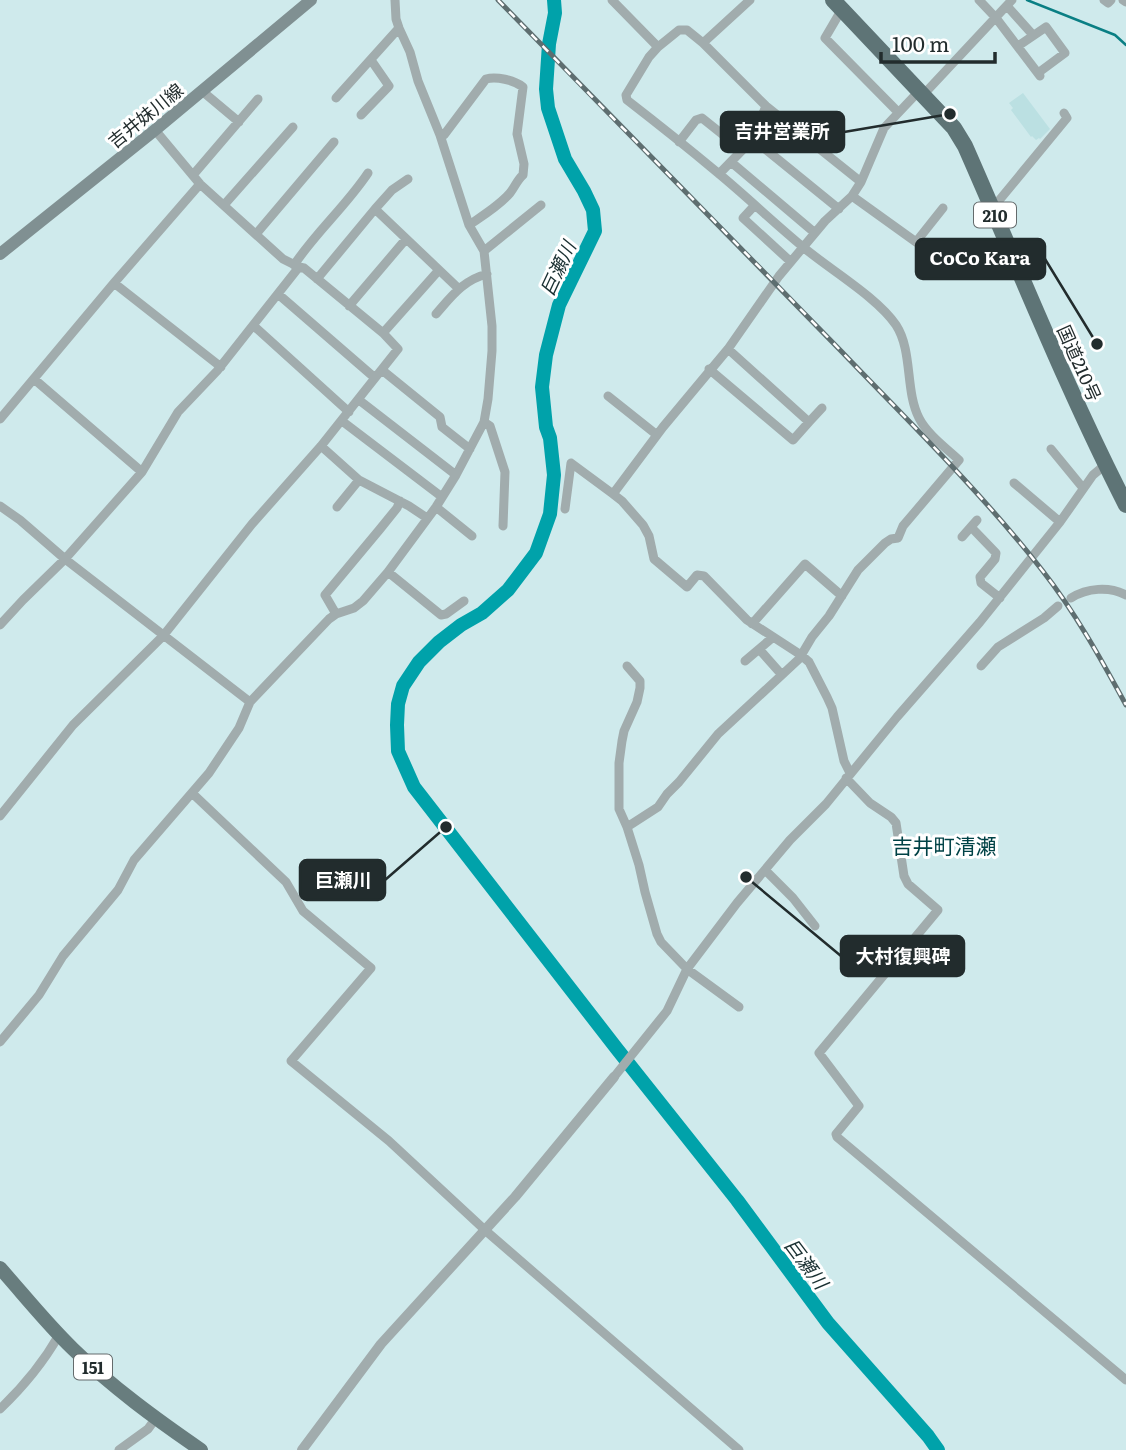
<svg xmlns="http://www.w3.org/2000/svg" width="1126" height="1450" font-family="Literata,'Noto Sans JP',serif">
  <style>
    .built { fill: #bbe0e2 }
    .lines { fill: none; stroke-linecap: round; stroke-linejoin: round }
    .stream { stroke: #0a7f84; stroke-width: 2.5 }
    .river { stroke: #00a2aa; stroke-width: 14 }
    .minor { stroke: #a1acad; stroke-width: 9 }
    .tertiary { stroke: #a1acad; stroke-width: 10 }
    .secondary { stroke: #809092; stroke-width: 12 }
    .primary { stroke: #687d7e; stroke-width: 14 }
    .trunk { stroke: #5e7476; stroke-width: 16 }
    .rail-casing { stroke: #5e6e70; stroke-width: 5 }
    .rail { stroke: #fff; stroke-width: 2.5; stroke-dasharray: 8; stroke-linecap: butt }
    .labels { text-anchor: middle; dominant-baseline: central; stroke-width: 6; stroke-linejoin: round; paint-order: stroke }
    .shield { fill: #fff; stroke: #646b6c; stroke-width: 2 }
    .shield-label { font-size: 16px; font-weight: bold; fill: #222c2d }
    .street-label { font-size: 18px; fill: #222c2d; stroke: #fff }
    .water-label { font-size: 19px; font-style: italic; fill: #192f31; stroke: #fff }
    .quarter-label { font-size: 21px; fill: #004246; stroke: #fff }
    .leader { fill: none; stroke: #222c2d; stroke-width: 2.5 }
    .callout-dot { fill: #222c2d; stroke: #fff; stroke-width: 2.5 }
    .callout { fill: #222c2d; stroke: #222c2d; stroke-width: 2.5 }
    .callout-label { font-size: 19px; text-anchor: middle; font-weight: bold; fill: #fff }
  </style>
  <rect width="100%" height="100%" fill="#cfeaec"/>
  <!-- built -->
  <path class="built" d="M 1023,93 L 1050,129 L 1040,139 L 1039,138 L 1036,140 L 1032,136 L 1031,137 L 1011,110 L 1013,108 L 1009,103 Z"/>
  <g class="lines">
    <!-- stream -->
    <path class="stream" d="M 1027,0 L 1115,35 L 1126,45"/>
    <!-- river -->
    <path class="river" d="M 554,0 L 555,13 L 549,44 L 546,89 L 548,108 L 565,159 L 584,191 L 593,210 L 595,231 L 559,305 L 546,355 L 542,387 L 546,427 L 550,438 L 554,475 L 550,514 L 536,553 L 508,590 L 482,613 L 461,625 L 439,642 L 419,662 L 403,686 L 398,704 L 397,725 L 398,751 L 414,787 L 617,1049 L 737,1200 L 828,1323 L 928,1436 L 938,1450"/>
    <!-- minor -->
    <path class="minor" d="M 612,0 L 658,47
      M 979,0 L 996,18 L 1040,76
      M 1104,0 L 1108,3 L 1111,0
      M 1123,0 L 1126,2
      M 1007,6 L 1033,35
      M 842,9 L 825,38 L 898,112
      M 703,43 L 750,0
      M 1018,46 L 1046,27 L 1065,53 L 1038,73
      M 202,91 L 239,122
      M 924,94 L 1012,0
      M 336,98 L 399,28
      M 361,115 L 389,86 L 371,60
      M 440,135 L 444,135 L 486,79 C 496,76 514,80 523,87 L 517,134 L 524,164 L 523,175 C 517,180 515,187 510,193 C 499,206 482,216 469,225
      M 753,139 L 766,106
      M 679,142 L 696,120 L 702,118 L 742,150
      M 731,162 L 815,233
      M 719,174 L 753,139 L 839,209
      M 193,175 L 258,99
      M 408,179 L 392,190 L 375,209 L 458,288
      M 852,196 L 916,242 L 943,208
      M 224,205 L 293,127
      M 755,205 L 743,218 L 791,262
      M 992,209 L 1067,118 L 1064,113
      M 256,234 L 334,142
      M 484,251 L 541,205
      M 294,265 C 316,232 346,206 368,173
      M 317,279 L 375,209
      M 114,283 L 221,367
      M 278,294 L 375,378
      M 349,306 L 406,239
      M 436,314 C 451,297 463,280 487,274
      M 254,326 L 349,412
      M 383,333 L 439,270
      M 728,349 L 809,422 L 822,408
      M 709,369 L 793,440 L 809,422
      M 382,370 L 440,417 L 442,427 L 470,449
      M 34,379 L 142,472
      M 608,396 L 657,435
      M 359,400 L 456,475
      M 0,419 L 114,283 L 200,184
      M 342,421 L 442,497
      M 484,422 L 490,426 L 505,472 L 503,526
      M 321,446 L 359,480 L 409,506 L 427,518
      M 1051,449 L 1083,488
      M 1014,483 L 1060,522
      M 0,506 L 20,520 L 65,559 L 250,702
      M 337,507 L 359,480
      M 436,507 L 472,536
      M 565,509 L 571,463 L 613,494
      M 971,527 L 996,553 L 995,559 L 980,577 L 981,583 L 1000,598
      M 962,537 L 977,520
      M 388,572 L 441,615 L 446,614 L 464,601
      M 1071,598 C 1087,588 1109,586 1126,595
      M 336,614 L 325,595 L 380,529 L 397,508 L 400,501
      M 752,624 L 805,564 L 842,596
      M 0,625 L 23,600 L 65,559 L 142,472 L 178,412 L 217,371 L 299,267 L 283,259 L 200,184 L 155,130
      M 759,649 L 782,675
      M 745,661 L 772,638
      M 627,666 L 640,681 L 640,688 L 637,702 L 624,731 L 622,741 L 619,763 L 619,809 L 627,827 L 639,865 L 645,892 L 657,934 L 661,942 L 687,969 L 739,1007
      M 981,666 L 998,647 L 1044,618 L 1058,606
      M 850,773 L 844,761 L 832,708 L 827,697 L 809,662 L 801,655 L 747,620 L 704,576 L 697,575 L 687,587 L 654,559 L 649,536 L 643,525 L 622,501 L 613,494 L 663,427 L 728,349 L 779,276 L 825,221 L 852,196 L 861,182 L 884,128 L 920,90
      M 846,778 L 870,803 L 891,817 L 896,823 L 904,876 L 908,884 L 938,910 L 819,1053 L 859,1106 L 836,1134 L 837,1137 L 1126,1380
      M 192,793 L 286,882 L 303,911 L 371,968 L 291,1061 L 389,1141 L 486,1231 L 739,1450
      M 0,816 L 73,725 L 163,636 L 252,524 L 321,446 L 398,349 L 383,333 L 304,268 L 299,267
      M 627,827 L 658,807 L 667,794 L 679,782 L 718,734 L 799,659 L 812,637 L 829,616 L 858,570 L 885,543 L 891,539 L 898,538 L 903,526 L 959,460 C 946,448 927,434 919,418 C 905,391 913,351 896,325 C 877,297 829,269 803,247 C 774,223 747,197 718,173 C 688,148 658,124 627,100 L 626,95 L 649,57 L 658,47 L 679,30 L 687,30 L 703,43 L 766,106 L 861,182
      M 765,870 L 793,898 L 815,926
      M 0,1042 L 39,995 L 63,956 L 118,890 L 134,860 L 209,773 L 239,728 L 250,702 L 329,619 L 336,614 L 354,608 L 363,601 L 388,572 L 436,507 L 456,475 L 484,422 L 488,399 L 492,351 L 492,326 L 484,251 L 469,225 L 440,135 L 418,81 L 410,52 L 399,28 L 396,19 L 395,0
      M 614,1077 L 667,1011 L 687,969 L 737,903 L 790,840 L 826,804 L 897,717 L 980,622 L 1060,522 L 1093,475 L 1105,465
      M 0,1409 C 23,1387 43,1363 59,1335
      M 119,1450 L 148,1429 L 156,1418"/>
    <!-- tertiary -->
    <path class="tertiary" d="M 302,1450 L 381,1344 L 515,1197 L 614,1077"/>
    <!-- secondary -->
    <path class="secondary" d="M 0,254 L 155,130 L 311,0"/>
    <!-- primary -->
    <path class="primary" d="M 0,1268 C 24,1295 47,1324 73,1349 C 112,1387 156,1419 201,1450"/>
    <!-- trunk -->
    <path class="trunk" d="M 833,0 L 954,128 L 965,146 C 1018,266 1066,388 1126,505"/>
    <defs>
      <path id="rail" d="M 498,0 C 612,118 728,234 842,352 C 910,423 981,492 1042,570 C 1075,612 1101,659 1126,705"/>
    </defs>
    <!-- rail casing -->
    <use href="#rail" class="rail-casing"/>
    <!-- rail -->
    <use href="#rail" class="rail"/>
  </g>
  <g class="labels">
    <!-- shield labels -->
    <g class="shield">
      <rect x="974" y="202.5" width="42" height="25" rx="5"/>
      <rect x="74" y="1354.5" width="38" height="25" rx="5"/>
    </g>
    <g class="shield-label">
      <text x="995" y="215">210</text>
      <text x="93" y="1367">151</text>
    </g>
    <!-- street labels -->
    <g class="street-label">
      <text transform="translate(145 115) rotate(-39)">吉井妹川線</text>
      <text transform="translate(1080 363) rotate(66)">国道210号</text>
    </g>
    <!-- water labels -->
    <g class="water-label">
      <text transform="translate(557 268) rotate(-65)">巨瀬川</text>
      <text transform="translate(807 1263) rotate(53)">巨瀬川</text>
    </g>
    <!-- quarter labels -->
    <g class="quarter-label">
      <text x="944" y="844">吉井町清瀬</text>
    </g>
  </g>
  <!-- callouts -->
  <path class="leader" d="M950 114L844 132M1097 344L1045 259M446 827L385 880M746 877L841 956"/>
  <g class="callout-dot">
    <circle cx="950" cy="114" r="7"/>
    <circle cx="1097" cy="344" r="7"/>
    <circle cx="446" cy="827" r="7"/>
    <circle cx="746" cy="877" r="7"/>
  </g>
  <g class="callout">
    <rect x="721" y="112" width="123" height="40" rx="7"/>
    <rect x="916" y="239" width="129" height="40" rx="7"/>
    <rect x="300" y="860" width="85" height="40" rx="7"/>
    <rect x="841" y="936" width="123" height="40" rx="7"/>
  </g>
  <g class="callout-label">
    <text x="782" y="138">吉井営業所</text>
    <text x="980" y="265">CoCo Kara</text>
    <text x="343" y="887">巨瀬川</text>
    <text x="903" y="963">大村復興碑</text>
  </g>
  <!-- scale -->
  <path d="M881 52v10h114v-10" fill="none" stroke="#222c2d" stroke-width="3.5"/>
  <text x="892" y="52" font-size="21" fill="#222c2d" stroke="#ffffff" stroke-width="5" paint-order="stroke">100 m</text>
</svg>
